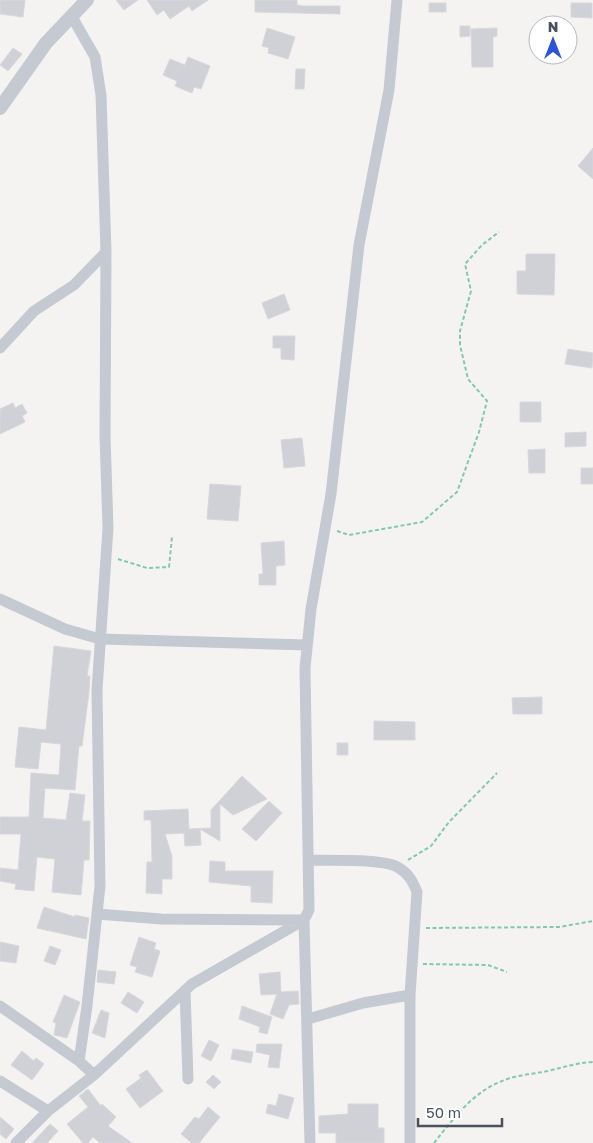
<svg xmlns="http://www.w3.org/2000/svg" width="593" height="1143" font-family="'Golos Text',sans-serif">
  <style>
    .building { fill: #d0d1d6; stroke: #d7d7dd }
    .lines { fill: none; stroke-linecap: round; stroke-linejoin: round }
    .path { stroke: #81c8b3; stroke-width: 2; stroke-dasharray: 4 2.5; stroke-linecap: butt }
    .minor { stroke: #c5cad2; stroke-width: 11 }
    .tertiary { stroke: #c5cad2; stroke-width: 14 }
  </style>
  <rect width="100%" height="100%" fill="#f4f3f2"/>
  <!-- building -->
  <path class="building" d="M 0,0 L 25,0 L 23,17 L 0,14 Z
    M 116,0 L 138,0 L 124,10 Z
    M 147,0 L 208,0 L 192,11 L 189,6 L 170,19 L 164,10 L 157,15 Z
    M 255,0 L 297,0 L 297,5 L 303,6 L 340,6 L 340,14 L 255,12 Z
    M 429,3 L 446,3 L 446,12 L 429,12 Z
    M 571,3 L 592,3 L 592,18 L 571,17 Z
    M 460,26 L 470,26 L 470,36 L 460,37 Z
    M 267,28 L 295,37 L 288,59 L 268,53 L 269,48 L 262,46 Z
    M 497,28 L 497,36 L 493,37 L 493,67 L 472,67 L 471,29 Z
    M 13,48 L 22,54 L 8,71 L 0,65 Z
    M 188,57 L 210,66 L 201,89 L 194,87 L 192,93 L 175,86 L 177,81 L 163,75 L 170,59 L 185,65 Z
    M 296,69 L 305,69 L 304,89 L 295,89 Z
    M 593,148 L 593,179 L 578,166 Z
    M 526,254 L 555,254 L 554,295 L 517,294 L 517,271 L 526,271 Z
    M 284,294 L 290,310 L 268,319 L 262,303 Z
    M 273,336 L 295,336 L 294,360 L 281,359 L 281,348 L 273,348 Z
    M 568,349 L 593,353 L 592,368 L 565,364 Z
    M 520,402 L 541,402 L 541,422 L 520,422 Z
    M 13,403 L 15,408 L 22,404 L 27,413 L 22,416 L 25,422 L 0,434 L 0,409 Z
    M 586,432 L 586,446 L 565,447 L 565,433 Z
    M 302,438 L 305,466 L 284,468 L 281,440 Z
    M 545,449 L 545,473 L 529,473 L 528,450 Z
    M 581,468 L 593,468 L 593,484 L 581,484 Z
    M 210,484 L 241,486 L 238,521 L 207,519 Z
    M 284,541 L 285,565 L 276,566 L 276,585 L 259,585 L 259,574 L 263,574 L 261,543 Z
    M 54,646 L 91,651 L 87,676 L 90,676 L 89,692 L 82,746 L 79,746 L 75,790 L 45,788 L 43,818 L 66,820 L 70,793 L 85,795 L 82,821 L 90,821 L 89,860 L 84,860 L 81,895 L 52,892 L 55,859 L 37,857 L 34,891 L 15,889 L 16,884 L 0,881 L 0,868 L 18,870 L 21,834 L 0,834 L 0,817 L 29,817 L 31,773 L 59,775 L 61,744 L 41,742 L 38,769 L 15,767 L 19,727 L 46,730 Z
    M 542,697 L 542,714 L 513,714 L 512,698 Z
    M 374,721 L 415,722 L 415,740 L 374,740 Z
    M 337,743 L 348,743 L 348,755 L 337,755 Z
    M 242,776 L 267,799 L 233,815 L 220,804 L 220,841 L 200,829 L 201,845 L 185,846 L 184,833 L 165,834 L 172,856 L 172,879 L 162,879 L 162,894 L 146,893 L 147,862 L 152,862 L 151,820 L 144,820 L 144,811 L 188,809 L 189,829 L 211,828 L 211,810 Z
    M 269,801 L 282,813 L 256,841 L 242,829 Z
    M 210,861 L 225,862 L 225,871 L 273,871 L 272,903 L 251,902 L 251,886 L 209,882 Z
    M 44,907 L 75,917 L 75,915 L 89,918 L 86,939 L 37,928 Z
    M 139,937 L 156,943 L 154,949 L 160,951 L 152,977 L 135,972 L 137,967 L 130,965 Z
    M 0,942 L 19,946 L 16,963 L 0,961 Z
    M 50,946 L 61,950 L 55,965 L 44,961 Z
    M 98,970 L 116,972 L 114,984 L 97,982 Z
    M 280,972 L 281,992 L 298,991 L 299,1004 L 289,1005 L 283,1019 L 270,1014 L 277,994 L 261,995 L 259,974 Z
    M 128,992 L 144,1002 L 137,1013 L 121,1003 Z
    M 64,995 L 80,1002 L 67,1038 L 54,1035 L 56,1023 L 53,1022 Z
    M 242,1006 L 272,1017 L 267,1034 L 259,1032 L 260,1027 L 239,1019 Z
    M 101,1010 L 109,1013 L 105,1038 L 92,1033 Z
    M 209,1040 L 219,1045 L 211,1061 L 201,1056 Z
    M 257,1044 L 282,1044 L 279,1068 L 268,1067 L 270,1055 L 256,1052 Z
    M 233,1049 L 253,1052 L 251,1063 L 231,1059 Z
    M 22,1051 L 34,1061 L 36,1058 L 44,1064 L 32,1080 L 11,1065 Z
    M 147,1070 L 163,1091 L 140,1108 L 126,1089 L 141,1078 L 139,1075 Z
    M 213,1075 L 221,1082 L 214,1089 L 206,1082 Z
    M 88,1089 L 101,1106 L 102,1104 L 116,1117 L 108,1126 L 132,1143 L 100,1143 L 93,1137 L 88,1143 L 83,1143 L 67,1124 L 88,1107 L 79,1096 Z
    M 279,1094 L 294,1098 L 288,1119 L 266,1113 L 268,1104 L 276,1106 Z
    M 348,1104 L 378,1104 L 378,1128 L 384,1128 L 384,1143 L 336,1143 L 336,1133 L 319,1133 L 319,1116 L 348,1114 Z
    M 208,1107 L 220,1117 L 199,1143 L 192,1143 L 181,1134 L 195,1117 L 199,1119 Z
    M 0,1117 L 14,1129 L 6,1139 L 0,1134 Z
    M 50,1124 L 58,1131 L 47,1143 L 32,1143 Z"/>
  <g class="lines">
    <!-- path -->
    <path class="path" d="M 337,531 L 349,535 L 422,522 L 457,492 L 479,432 L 487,401 L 468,379 L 460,345 L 460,331 L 471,291 L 465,264 L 482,245 L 499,232
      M 118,559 L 147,568 L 169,567 L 172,537
      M 408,860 L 431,846 L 449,822 L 497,773
      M 426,928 L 559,927 L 593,921
      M 423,964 L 488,965 L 507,972
      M 434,1143 C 453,1119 473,1092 502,1081 C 516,1075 533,1074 548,1071 C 564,1067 576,1063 593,1062"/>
    <!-- minor -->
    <path class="minor" d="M 71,15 L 95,57 L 101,95 L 106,252 L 105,436 L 108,528 L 97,690 L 100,886 L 87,1006 L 79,1061
      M 0,348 L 34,311 L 74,285 L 106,252
      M 0,599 L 65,629 L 100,639 L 307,645
      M 309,860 C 328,861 385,858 399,868 C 409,874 413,882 417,892 L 410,995 L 410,1143
      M 97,914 L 161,919 L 304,920 L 310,1143
      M 185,990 L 188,1079
      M 0,1006 L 79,1061 L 94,1075
      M 308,1019 L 363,1003 L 410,995
      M 0,1081 L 48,1111
      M 16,1143 L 48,1111 L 94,1075 L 192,984 L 304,920 L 309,910 L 305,668 L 311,609 L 331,494 L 359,245 L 389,90 L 397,0"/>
    <!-- tertiary -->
    <path class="tertiary" d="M 0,108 L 46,43 L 87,0"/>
  </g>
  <!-- north arrow -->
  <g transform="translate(553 40)"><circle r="24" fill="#ffffff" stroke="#b7babf"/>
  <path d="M0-4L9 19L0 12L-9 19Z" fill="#2b54d6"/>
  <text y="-8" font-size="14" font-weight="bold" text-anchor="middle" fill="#4b525e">N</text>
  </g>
  <!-- scale -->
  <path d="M418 1118v8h84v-8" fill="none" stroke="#4b525e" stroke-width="2.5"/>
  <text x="426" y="1118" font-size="15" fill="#4b525e" stroke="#ffffff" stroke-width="4" paint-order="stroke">50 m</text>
</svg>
